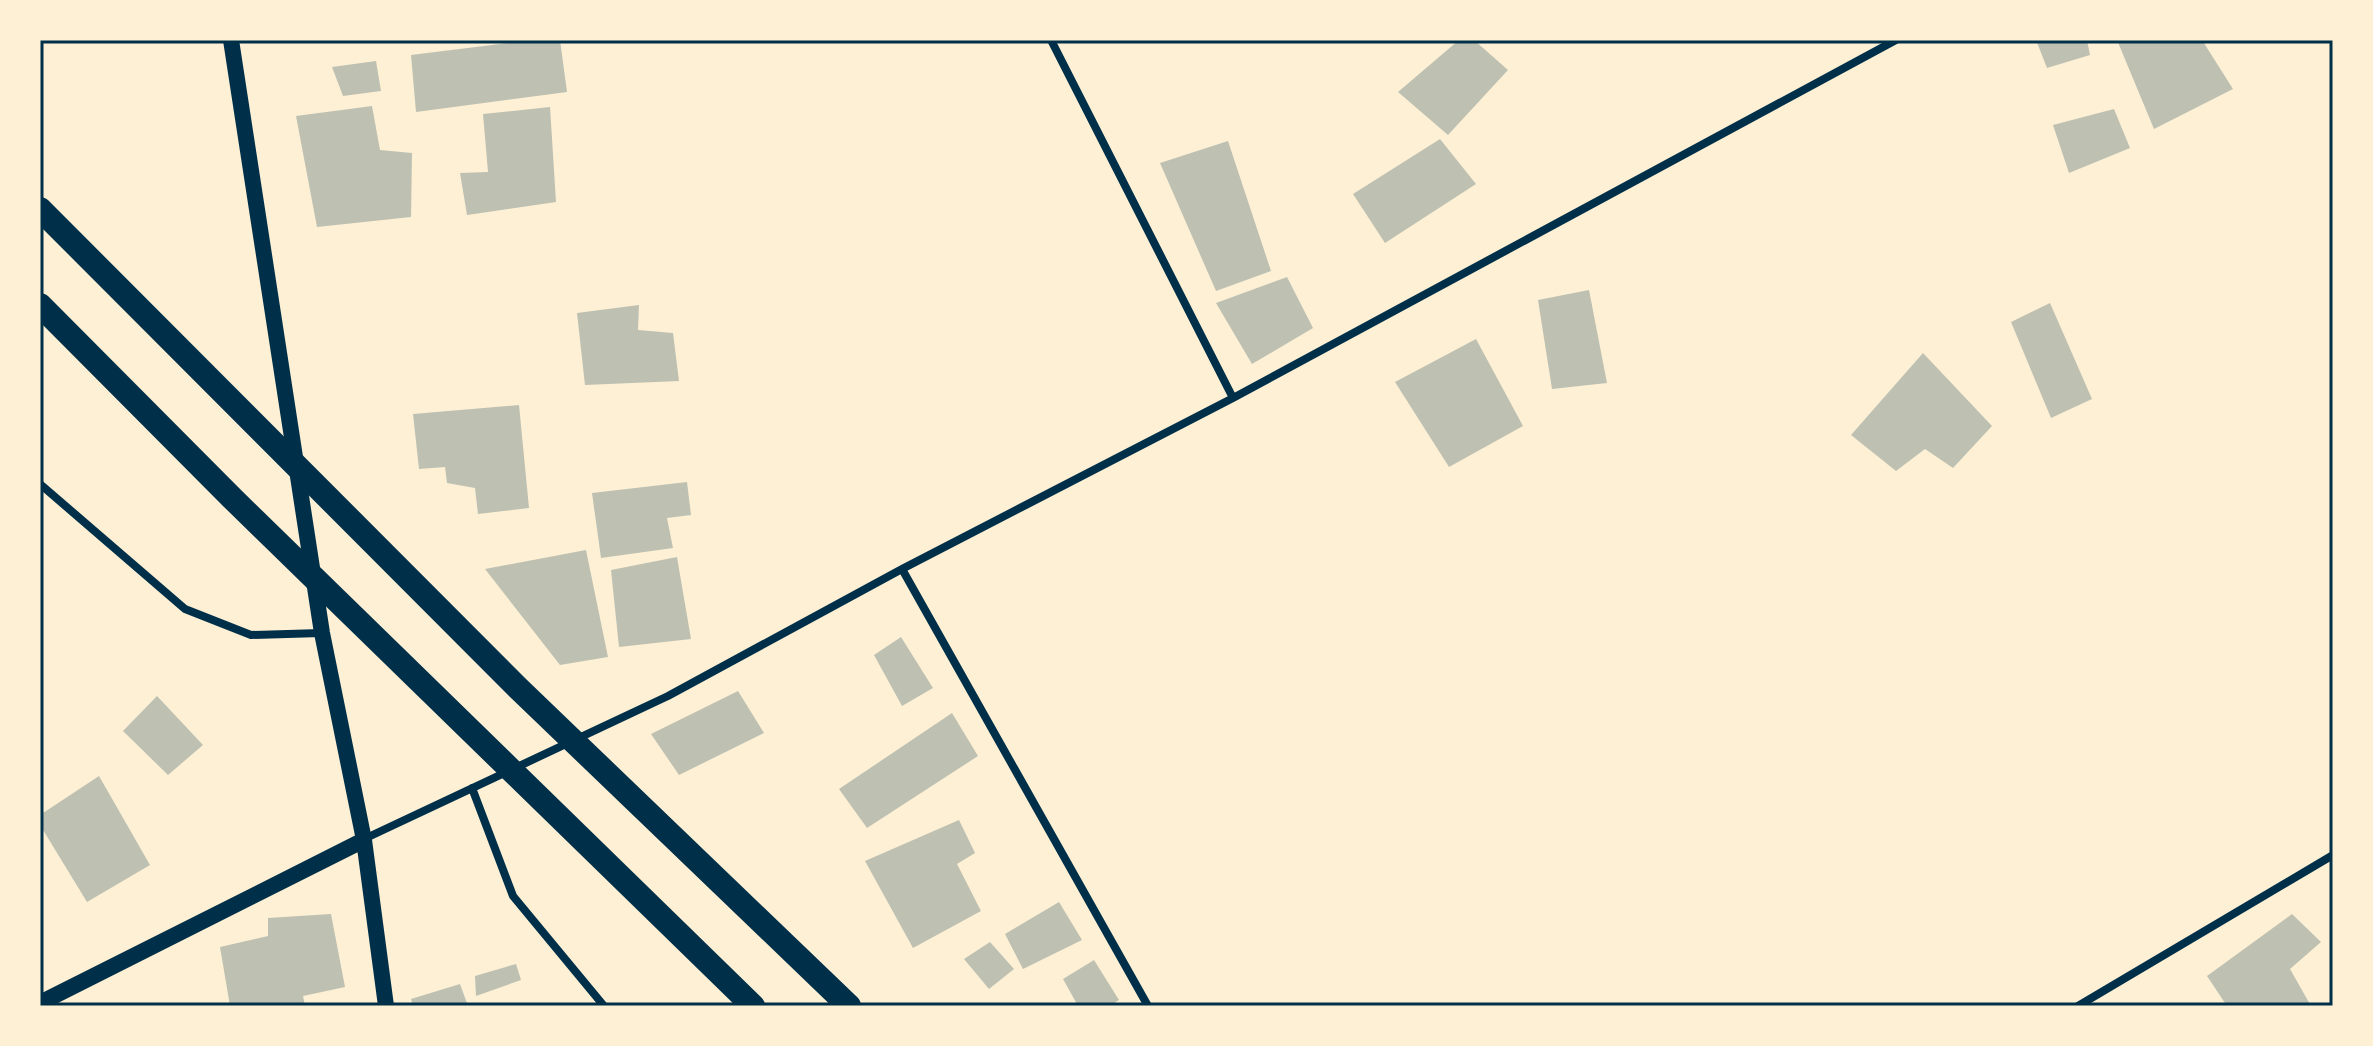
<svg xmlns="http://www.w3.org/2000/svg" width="2373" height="1046" font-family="'Work Sans',sans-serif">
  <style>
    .building { fill: #bec0b2 }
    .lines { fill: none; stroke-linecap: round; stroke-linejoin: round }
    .minor { stroke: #003049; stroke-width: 8 }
    .secondary { stroke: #003049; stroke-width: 16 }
    .motorway { stroke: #003049; stroke-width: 24 }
    .neatline { fill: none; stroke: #003049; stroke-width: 3 }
  </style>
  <rect width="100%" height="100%" fill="#fdf0d5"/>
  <!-- building -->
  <path class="building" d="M 531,40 L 560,40 L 567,92 L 416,112 L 411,55 Z
    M 1459,40 L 1474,40 L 1508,70 L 1448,135 L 1398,92 Z
    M 2036,40 L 2087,40 L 2090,55 L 2047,68 Z
    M 2117,40 L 2202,40 L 2233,89 L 2154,129 Z
    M 376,61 L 381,91 L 343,96 L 332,67 Z
    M 372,106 L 380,150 L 412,153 L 411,217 L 317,227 L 296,116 Z
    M 550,107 L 556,202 L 467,215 L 460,173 L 488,172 L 483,114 Z
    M 2114,109 L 2130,148 L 2069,173 L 2053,125 Z
    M 1440,139 L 1476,184 L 1385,243 L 1353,194 Z
    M 1228,141 L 1271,271 L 1216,291 L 1160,163 Z
    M 1287,277 L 1313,328 L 1252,364 L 1216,303 Z
    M 1589,290 L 1607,383 L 1552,389 L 1538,300 Z
    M 2050,303 L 2092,399 L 2051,418 L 2011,322 Z
    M 639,305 L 638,330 L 673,333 L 679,381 L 585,385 L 577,313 Z
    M 1476,339 L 1523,426 L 1449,467 L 1395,382 Z
    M 1923,353 L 1992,426 L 1953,468 L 1925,449 L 1896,471 L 1851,435 Z
    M 519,405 L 529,508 L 478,514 L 475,488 L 447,483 L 445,467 L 419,469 L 413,414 Z
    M 687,482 L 691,515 L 667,518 L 673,548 L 601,558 L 592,493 Z
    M 586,550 L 608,657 L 560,665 L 485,569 Z
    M 677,557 L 691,639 L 619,647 L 611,570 Z
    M 901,637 L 933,688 L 902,706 L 874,655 Z
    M 738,691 L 764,733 L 679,775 L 651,734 Z
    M 157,696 L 203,745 L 168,775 L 123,731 Z
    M 952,713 L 978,756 L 867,828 L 839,789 Z
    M 99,776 L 150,865 L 87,902 L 40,825 L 40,815 Z
    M 959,820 L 975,853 L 957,864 L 981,911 L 913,948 L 865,861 Z
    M 1059,902 L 1082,940 L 1023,969 L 1005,934 Z
    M 331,914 L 345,987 L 303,996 L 305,1006 L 230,1006 L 220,947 L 268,936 L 268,918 Z
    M 2292,914 L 2321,942 L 2290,969 L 2311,1006 L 2227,1006 L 2207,976 Z
    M 990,942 L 1014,969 L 989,989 L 964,959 Z
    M 1094,960 L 1119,1000 L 1109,1006 L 1078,1006 L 1063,979 Z
    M 516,964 L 521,980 L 476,996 L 475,976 Z
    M 460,984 L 468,1006 L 413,1006 L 411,999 Z"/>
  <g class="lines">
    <!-- minor -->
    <path class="minor" d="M 1051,40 L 1233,398
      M 40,484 L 185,609 L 251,635 L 321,633
      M 902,569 L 1148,1006
      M 472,788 L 513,896 L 604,1006
      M 364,839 L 668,696 L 902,569 L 1233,398 L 1896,40
      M 2078,1006 L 2333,855"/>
    <!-- secondary -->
    <path class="secondary" d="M 231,40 L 322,633 L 364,840 L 386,1006
      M 40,1003 L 364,840"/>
    <!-- motorway -->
    <path class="motorway" d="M 40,209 L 518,688 L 849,1006
      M 40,305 L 232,498 L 753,1006"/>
  </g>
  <!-- border -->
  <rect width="2373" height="1046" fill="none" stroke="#fdf0d5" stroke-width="84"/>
  <rect x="42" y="42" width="2289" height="962" class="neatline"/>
</svg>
